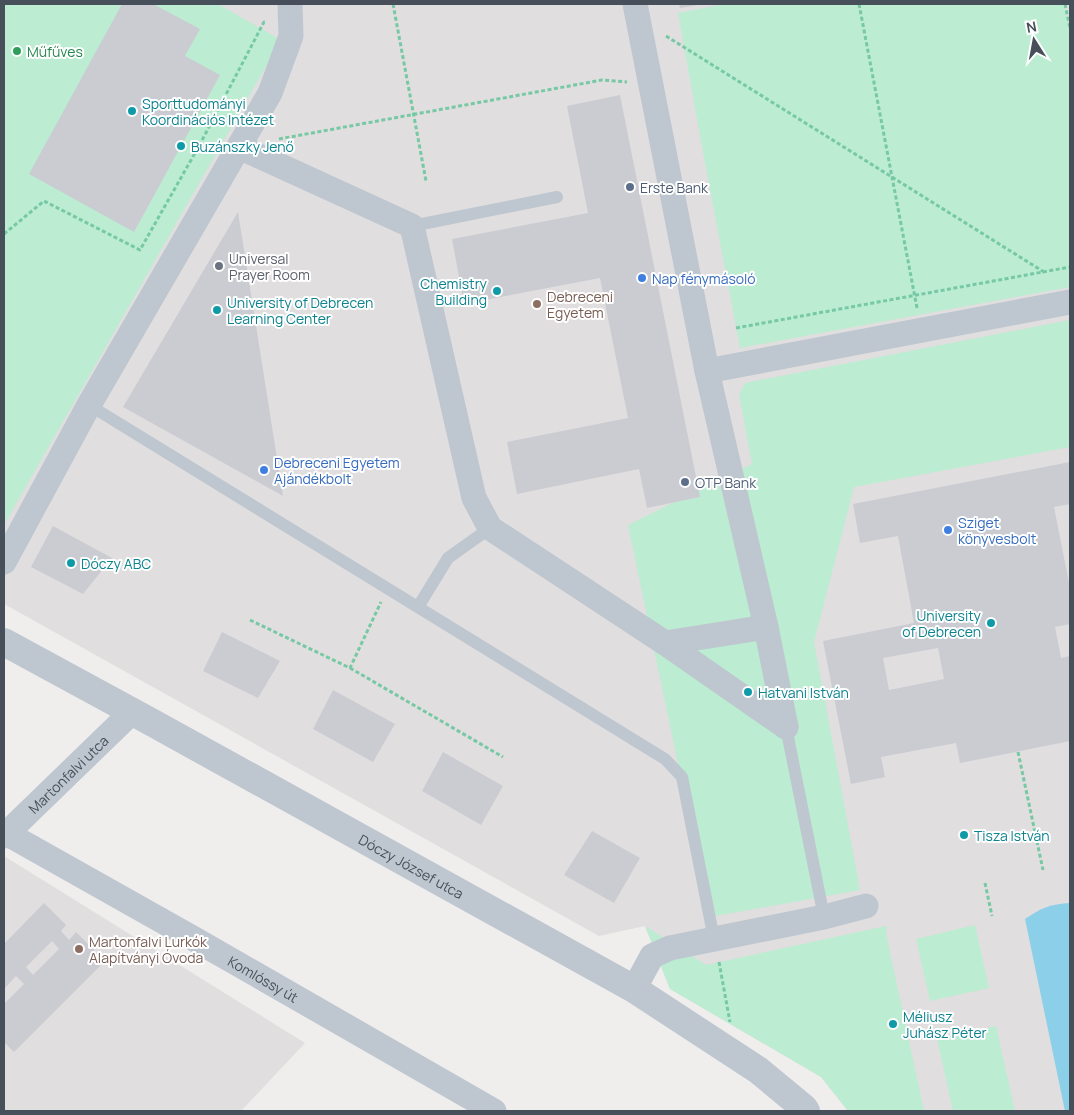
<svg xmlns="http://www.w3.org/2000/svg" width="1074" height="1115" font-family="Manrope,sans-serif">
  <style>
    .education { fill: #e1dedf }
    .green { fill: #bcecd1 }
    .water { fill: #8bd0e8 }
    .building { fill: #caccd2; fill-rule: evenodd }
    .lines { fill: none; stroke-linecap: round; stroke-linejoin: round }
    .path { stroke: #76c9a4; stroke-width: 3; stroke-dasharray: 4 2.5; stroke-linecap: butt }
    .service { stroke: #bec7cf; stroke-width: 12 }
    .minor { stroke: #bec7cf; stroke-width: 25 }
    .tertiary { stroke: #bec7cf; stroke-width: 28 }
    .leisure-dot { fill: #2e9e5b; stroke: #fff; stroke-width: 2 }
    .culture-dot { fill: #0f9aa8; stroke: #fff; stroke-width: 2 }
    .service-dot { fill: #5c6f8a; stroke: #fff; stroke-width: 2 }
    .worship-dot { fill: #6b7280; stroke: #fff; stroke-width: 2 }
    .shop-dot { fill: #3f7fe0; stroke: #fff; stroke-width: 2 }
    .education-dot { fill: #8d6e63; stroke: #fff; stroke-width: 2 }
    .labels { text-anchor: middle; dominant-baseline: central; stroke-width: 4; stroke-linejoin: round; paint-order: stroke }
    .leisure-label { font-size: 14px; fill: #27864d; stroke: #fff; text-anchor: start }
    .culture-label { font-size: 14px; fill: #0d838f; stroke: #fff; text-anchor: start }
    .service-label { font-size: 14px; fill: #4e5e75; stroke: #fff; text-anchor: start }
    .worship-label { font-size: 14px; fill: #5b616d; stroke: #fff; text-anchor: start }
    .shop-label { font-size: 14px; fill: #366cbe; stroke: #fff; text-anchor: start }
    .education-label { font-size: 14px; fill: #785e54; stroke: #fff; text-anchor: start }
    .street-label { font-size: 14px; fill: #464f5a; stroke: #fff }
  </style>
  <rect width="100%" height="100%" fill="#f0eded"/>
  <!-- education -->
  <path class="education" d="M 4,4 L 1070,4 L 1070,1111 L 848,1111 L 821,1077 L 670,989 L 645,926 L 599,936 L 4,604 Z
    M 4,856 L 305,1043 L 241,1111 L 4,1111 Z"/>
  <!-- green -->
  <path class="green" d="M 4,4 L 218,4 L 281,40 L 4,525 Z
    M 725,4 L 1065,4 L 1070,32 L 1070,287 L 740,348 L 705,163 L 678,13 Z
    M 1070,320 L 1070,447 L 854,487 L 814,642 L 860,890 L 710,917 L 628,525 L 752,464 L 739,394 L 745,383 Z
    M 975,925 L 989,988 L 930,1001 L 916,939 Z
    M 645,926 L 706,965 L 886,926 L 887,938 L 924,1111 L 848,1111 L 821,1077 L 670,989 Z
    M 996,1026 L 1015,1111 L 953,1111 L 937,1039 Z"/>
  <!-- water -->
  <path class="water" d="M 1070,903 L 1070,1111 L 1065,1111 L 1025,919 C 1041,908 1051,904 1070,903 Z"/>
  <!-- building -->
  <path class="building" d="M 122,4 L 153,4 L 200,29 L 185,56 L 220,75 L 134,232 L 29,174 Z
    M 679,4 L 698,4 L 698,5 L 680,8 Z
    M 620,95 L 700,497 L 647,508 L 639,469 L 517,494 L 507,442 L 628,418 L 600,278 L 464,304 L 452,239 L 588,213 L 567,106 Z
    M 238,212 L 283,496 L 123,407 Z
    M 1070,462 L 1070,504 L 1054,507 L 1070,588 L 1070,624 L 1055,627 L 1061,658 L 1070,656 L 1070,741 L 960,763 L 956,743 L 881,757 L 885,777 L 851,784 L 823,641 L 914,623 L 898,536 L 860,543 L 853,504 ZM 938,648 L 944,679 L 889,690 L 883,658 Z
    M 53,526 L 112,558 L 83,594 L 31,567 Z
    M 222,632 L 280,661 L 258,698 L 203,671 Z
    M 333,690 L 395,724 L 373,762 L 313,729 Z
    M 443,752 L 503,786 L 481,825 L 422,791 Z
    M 592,831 L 640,858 L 614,903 L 564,875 Z
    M 44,903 L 66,925 L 61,931 L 69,940 L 76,932 L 105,961 L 14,1052 L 4,1042 L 4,1004 L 24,984 L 16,976 L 4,989 L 4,944 ZM 52,941 L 59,949 L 33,975 L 26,967 Z"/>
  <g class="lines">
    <!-- path -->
    <path class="path" d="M 393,4 L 426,181
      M 859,4 L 917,308
      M 1065,4 L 1070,28
      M 666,36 L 1044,272
      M 279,139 L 602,80 L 627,82
      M 4,234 L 44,201 L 140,250 L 199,146 L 264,22 L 267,22
      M 736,328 L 1070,267
      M 250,620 L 350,668 L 381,602
      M 350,668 L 503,757
      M 1018,752 L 1043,870
      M 985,883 L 992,916
      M 719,962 L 730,1022"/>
    <!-- service -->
    <path class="service" d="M 412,226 L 557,197
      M 89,405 L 665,759 L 682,777 L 714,939
      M 418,607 L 448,558 L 490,528
      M 786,727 L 824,917"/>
    <!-- minor -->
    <g class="minor">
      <path d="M 635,4 L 707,371 L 766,627 L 786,727"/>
      <path d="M 239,147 L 412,226 L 474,498 L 490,528 L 665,643 L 786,727"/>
      <path d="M 707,371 L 1070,302"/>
      <path d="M 4,562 L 89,405 L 270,93 L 291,36 L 290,4"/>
      <path d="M 665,643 L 766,627"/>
      <path id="s1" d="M 4,832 L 196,940 L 494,1111"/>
      <path id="s2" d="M 4,836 L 132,712"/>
      <path d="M 634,989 L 652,956 L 670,948 L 824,917 L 866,906"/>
    </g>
    <!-- tertiary -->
    <path class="tertiary" id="s3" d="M 4,642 L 153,723 L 634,989 L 758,1070 L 804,1108 L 806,1111"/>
  </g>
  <!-- markers -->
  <circle class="leisure-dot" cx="17" cy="51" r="5"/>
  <g class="culture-dot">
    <circle cx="132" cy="111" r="5"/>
    <circle cx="181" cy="146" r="5"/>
    <circle cx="497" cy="291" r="5"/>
    <circle cx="217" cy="310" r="5"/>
    <circle cx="71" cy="563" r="5"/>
    <circle cx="991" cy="623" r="5"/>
    <circle cx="748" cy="692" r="5"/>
    <circle cx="964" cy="835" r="5"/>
    <circle cx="893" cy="1024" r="5"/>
  </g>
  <g class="service-dot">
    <circle cx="630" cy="187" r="5"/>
    <circle cx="685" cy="482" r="5"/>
  </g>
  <circle class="worship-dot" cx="219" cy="266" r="5"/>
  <g class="shop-dot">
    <circle cx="642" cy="278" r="5"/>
    <circle cx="264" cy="470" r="5"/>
    <circle cx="948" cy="530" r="5"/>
  </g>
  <g class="education-dot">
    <circle cx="537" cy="304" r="5"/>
    <circle cx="79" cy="949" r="5"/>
  </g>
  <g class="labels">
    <!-- leisure labels -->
    <g class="leisure-label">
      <text x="27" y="51">Műfűves</text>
    </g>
    <!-- culture labels -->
    <g class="culture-label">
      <text x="142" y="103">Sporttudományi<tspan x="142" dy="16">Koordinációs Intézet</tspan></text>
      <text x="191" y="146">Buzánszky Jenő</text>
      <text x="487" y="283" text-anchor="end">Chemistry<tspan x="487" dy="16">Building</tspan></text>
      <text x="227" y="302">University of Debrecen<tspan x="227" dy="16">Learning Center</tspan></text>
      <text x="81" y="563">Dóczy ABC</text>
      <text x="981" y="615" text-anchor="end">University<tspan x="981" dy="16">of Debrecen</tspan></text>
      <text x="758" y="692">Hatvani István</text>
      <text x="974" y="835">Tisza István</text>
      <text x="903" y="1016">Méliusz<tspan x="903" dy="16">Juhász Péter</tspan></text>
    </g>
    <!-- service labels -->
    <g class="service-label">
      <text x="640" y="187">Erste Bank</text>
      <text x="695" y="482">OTP Bank</text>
    </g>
    <!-- worship labels -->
    <g class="worship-label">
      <text x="229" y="258">Universal<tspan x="229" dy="16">Prayer Room</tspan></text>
    </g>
    <!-- shop labels -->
    <g class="shop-label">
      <text x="652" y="278">Nap fénymásoló</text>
      <text x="274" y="462">Debreceni Egyetem<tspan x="274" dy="16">Ajándékbolt</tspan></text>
      <text x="958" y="522">Sziget<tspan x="958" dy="16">könyvesbolt</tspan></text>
    </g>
    <!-- education labels -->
    <g class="education-label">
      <text x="547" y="296">Debreceni<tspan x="547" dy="16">Egyetem</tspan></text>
      <text x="89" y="941">Martonfalvi Lurkók<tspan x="89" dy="16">Alapítványi Óvoda</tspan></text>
    </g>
    <!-- street labels -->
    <g class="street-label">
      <text stroke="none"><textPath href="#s2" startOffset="89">Martonfalvi utca</textPath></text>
      <text stroke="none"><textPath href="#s3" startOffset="465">Dóczy József utca</textPath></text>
      <text stroke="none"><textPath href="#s1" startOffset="298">Komlóssy út</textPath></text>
    </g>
  </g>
  <!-- border -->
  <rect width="1074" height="1115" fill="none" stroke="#464f5a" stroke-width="10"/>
  <!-- north arrow -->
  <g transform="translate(1034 40) rotate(349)" stroke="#ffffff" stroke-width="4" paint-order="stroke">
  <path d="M0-4L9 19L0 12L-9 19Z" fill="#464f5a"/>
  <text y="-8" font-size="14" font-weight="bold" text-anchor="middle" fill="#464f5a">N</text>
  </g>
</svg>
